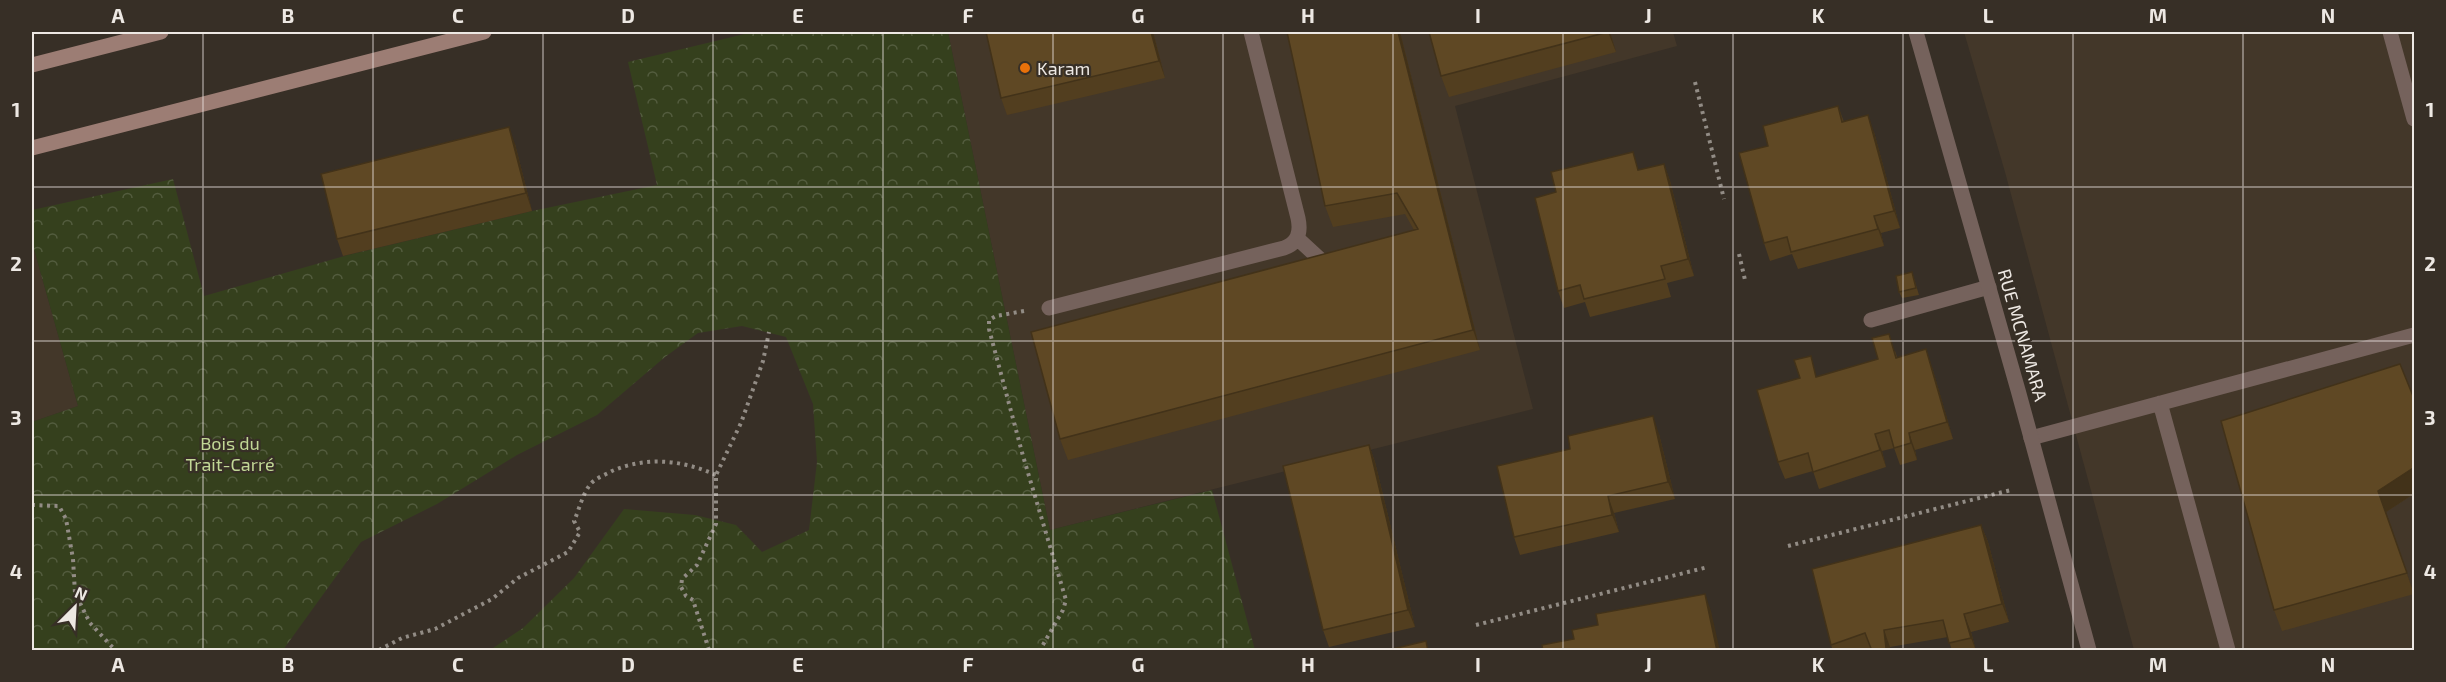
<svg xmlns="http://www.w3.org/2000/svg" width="2446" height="682" font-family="'Exo 2',sans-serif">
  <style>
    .built { fill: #433729 }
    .forest { fill: url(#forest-crowns) }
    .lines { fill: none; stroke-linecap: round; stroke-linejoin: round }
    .path { stroke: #928c85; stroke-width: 4; stroke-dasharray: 3 4.5; stroke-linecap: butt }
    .service { stroke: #75625c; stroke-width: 15 }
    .minor { stroke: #75625c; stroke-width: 15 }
    .secondary { stroke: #9c7d74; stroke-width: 15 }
    .wall { fill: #523e1f }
    .shaded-wall { fill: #423219 }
    .building { fill: #5f4824; stroke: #423219; stroke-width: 1.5 }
    .grid { fill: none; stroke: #ede8e3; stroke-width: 1.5; stroke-opacity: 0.55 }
    .food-dot { fill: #e8710a; stroke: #372f26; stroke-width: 2 }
    .labels { text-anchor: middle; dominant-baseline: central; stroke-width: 4.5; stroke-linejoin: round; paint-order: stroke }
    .poi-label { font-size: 18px; fill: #ede8e3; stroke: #372f26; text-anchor: start }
    .street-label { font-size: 18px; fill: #ede8e3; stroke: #372f26 }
    .park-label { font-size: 18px; fill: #c2d896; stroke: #372f26 }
    .neatline { fill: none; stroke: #ede8e3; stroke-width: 2 }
    .grid-label { font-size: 20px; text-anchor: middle; font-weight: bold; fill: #ede8e3 }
  </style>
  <defs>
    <pattern id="forest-crowns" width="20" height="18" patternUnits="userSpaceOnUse" patternTransform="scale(1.5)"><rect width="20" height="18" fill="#35401d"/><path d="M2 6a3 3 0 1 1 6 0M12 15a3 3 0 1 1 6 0" fill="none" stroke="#535c3e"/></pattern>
  </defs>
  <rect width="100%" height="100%" fill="#372f26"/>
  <!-- built -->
  <path class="built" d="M 948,32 L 1673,32 L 1677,46 L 1455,106 L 1533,409 L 1050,530 Z
    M 1964,32 L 2414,32 L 2414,650 L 2134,650 L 2005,172 Z
    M 32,242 L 78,406 L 32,422 Z"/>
  <!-- forest -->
  <path class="forest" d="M 753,32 L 948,32 L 1050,530 L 1212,490 L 1255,650 L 490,650 L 523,628 L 574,578 L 624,509 L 695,515 L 736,525 L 762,552 L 809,530 L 817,462 L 813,404 L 786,337 L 742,326 L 698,333 L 665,357 L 597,415 L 517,455 L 437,504 L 361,542 L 283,650 L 32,650 L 32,422 L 78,406 L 32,242 L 32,210 L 173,179 L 204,296 L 348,255 L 532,211 L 657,185 L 628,62 Z"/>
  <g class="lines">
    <!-- path -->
    <path class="path" d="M 1695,82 L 1724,199
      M 1739,254 L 1745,280
      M 1024,311 L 996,316 L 989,320 L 989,329 L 1023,456 L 1066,600 L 1063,610 L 1040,650
      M 32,505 L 59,506 L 66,519 L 73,559 L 75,593 L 90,623 L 115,650
      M 1788,546 L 2011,490
      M 1476,625 L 1708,567
      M 379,650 L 402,638 L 435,629 L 492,599 L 518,578 L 568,552 L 580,532 L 574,521 C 579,510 582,496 589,486 C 593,479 605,475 612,471 C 647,456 682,460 716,475
      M 709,650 L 693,600 L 686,596 L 681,587 L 682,579 L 697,565 L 716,524 L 716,475 L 741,423 L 763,361 L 769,332"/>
    <!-- service -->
    <path class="service" d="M 2390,32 L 2414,119
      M 1297,238 L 1323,262 L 1332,266
      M 1049,308 L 1284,248 C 1298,243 1301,232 1298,218 L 1251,32
      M 1871,320 L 1989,287
      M 2160,403 L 2228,650
      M 2031,438 L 2414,335"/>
    <!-- minor -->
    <path class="minor" d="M 1916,32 L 2018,390 L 2089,650"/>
    <!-- secondary -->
    <path class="secondary" d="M 32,65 L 161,32
      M 32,148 L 484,32"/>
  </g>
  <!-- wall -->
  <path class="wall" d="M 1153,32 L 1165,78 L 1007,115 L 1001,98 Z
    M 1400,32 L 1480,350 L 1068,460 L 1060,439 L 1414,230 L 1405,214 L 1333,227 L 1325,206 Z
    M 1429,32 L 1610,32 L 1616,52 L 1449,97 L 1441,76 Z
    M 1838,106 L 1844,122 L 1874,132 L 1900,228 L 1881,233 L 1884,246 L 1798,269 L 1792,254 L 1770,261 L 1764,243 L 1768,146 Z
    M 515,144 L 532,211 L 343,256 L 337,239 Z
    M 1664,164 L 1670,181 L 1694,276 L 1667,283 L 1671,297 L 1590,317 L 1585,302 L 1564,308 L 1558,291 L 1640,170 Z
    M 1912,272 L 1919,295 L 1902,298 L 1899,292 Z
    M 1895,351 L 1897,357 L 1932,367 L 1953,439 L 1915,450 L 1917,460 L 1900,465 L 1894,448 L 1882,451 L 1886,467 L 1819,489 L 1813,471 L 1785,479 L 1778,462 L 1818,376 L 1878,359 Z
    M 2415,401 L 2415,493 L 2386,512 L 2414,594 L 2282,631 L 2274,610 Z
    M 1659,434 L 1675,499 L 1614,513 L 1619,532 L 1520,555 L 1514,537 L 1570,449 Z
    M 1369,445 L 1375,462 L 1415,627 L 1329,647 L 1323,630 Z
    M 1981,525 L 1988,542 L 2009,622 L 1971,632 L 1976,651 L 1952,651 L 1948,637 L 1890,647 L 1890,651 L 1833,651 L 1831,645 Z"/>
  <!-- shaded-wall -->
  <path class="shaded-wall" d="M 1151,32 L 1153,32 L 1165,78 L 1159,61 Z
    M 1398,32 L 1400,32 L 1480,350 L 1473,330 Z
    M 1608,32 L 1610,32 L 1616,52 Z
    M 1868,115 L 1874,132 L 1900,228 L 1894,211 Z
    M 509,127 L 515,144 L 532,211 L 526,193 Z
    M 1664,164 L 1670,181 L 1694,276 L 1688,259 Z
    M 1874,216 L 1881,233 L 1884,246 L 1878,229 Z
    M 1926,349 L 1932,367 L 1953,439 L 1947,422 Z
    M 1653,416 L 1659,434 L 1675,499 L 1668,482 Z
    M 1909,433 L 1915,450 L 1917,460 L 1911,443 Z
    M 1875,434 L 1882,451 L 1886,467 L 1880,450 Z
    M 1369,445 L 1375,462 L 1415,627 L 1408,610 Z
    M 2415,467 L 2415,493 L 2386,512 L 2414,594 L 2378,491 Z
    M 1608,496 L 1614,513 L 1619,532 L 1612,515 Z
    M 1981,525 L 1988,542 L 2009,622 L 2002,604 Z
    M 1705,594 L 1711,611 L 1720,651 L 1717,651 Z
    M 1964,614 L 1971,632 L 1976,651 L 1971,638 Z
    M 1884,630 L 1890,647 L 1890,651 L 1887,651 L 1886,648 Z"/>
  <!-- building -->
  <path class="building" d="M 986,32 L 1151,32 L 1159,61 L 1001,98 Z
    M 1287,32 L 1398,32 L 1473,330 L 1060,439 L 1031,332 L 1418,229 L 1397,193 L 1325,206 Z
    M 1429,32 L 1608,32 L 1441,76 Z
    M 1838,106 L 1842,122 L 1868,115 L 1894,211 L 1874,216 L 1878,229 L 1791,252 L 1787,237 L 1764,243 L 1739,153 L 1768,146 L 1763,126 Z
    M 509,127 L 526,193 L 337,239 L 321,174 Z
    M 1633,152 L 1638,170 L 1664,164 L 1688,259 L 1661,266 L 1665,279 L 1584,299 L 1580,285 L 1558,291 L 1535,198 L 1556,192 L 1551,172 Z
    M 1912,272 L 1916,288 L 1899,292 L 1896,276 Z
    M 1889,334 L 1896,358 L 1926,349 L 1947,422 L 1909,433 L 1911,443 L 1894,448 L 1889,430 L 1875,434 L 1880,450 L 1813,472 L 1808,453 L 1778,462 L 1757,390 L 1800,378 L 1794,360 L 1811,356 L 1816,377 L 1878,359 L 1872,338 Z
    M 2400,364 L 2415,401 L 2415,467 L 2378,491 L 2407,573 L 2274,610 L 2221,421 Z
    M 1653,416 L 1668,482 L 1608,496 L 1612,515 L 1514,537 L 1497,466 L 1570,449 L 1568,436 Z
    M 1369,445 L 1408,610 L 1323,630 L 1283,466 Z
    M 1981,525 L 2002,604 L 1964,614 L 1971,638 L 1949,643 L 1943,620 L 1884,630 L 1886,648 L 1882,651 L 1872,651 L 1865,633 L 1831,645 L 1812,569 Z
    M 1705,594 L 1717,651 L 1543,651 L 1542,645 L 1574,639 L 1572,630 L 1598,625 L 1596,614 Z
    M 1426,641 L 1428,651 L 1384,651 Z"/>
  <!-- grid -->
  <path class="grid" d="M 203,32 L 203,650M 373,32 L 373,650M 543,32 L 543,650M 713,32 L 713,650M 883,32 L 883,650M 1053,32 L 1053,650M 1223,32 L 1223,650M 1393,32 L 1393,650M 1563,32 L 1563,650M 1733,32 L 1733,650M 1903,32 L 1903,650M 2073,32 L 2073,650M 2243,32 L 2243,650M 32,187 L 2414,187M 32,341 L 2414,341M 32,495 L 2414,495"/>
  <!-- markers -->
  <circle class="food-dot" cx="1025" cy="68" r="6"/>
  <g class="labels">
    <!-- poi labels -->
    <g class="poi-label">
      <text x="1037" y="68">Karam</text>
    </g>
    <!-- street labels -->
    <g class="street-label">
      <text transform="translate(2023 335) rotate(74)">RUE MCNAMARA</text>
    </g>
    <!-- park labels -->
    <g class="park-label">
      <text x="230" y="443">Bois du<tspan x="230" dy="21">Trait-Carré</tspan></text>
    </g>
  </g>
  <!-- border -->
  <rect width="2446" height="682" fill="none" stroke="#372f26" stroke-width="66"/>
  <!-- north arrow -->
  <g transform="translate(75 607) rotate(24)" stroke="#372f26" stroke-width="4.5" paint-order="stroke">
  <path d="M0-4.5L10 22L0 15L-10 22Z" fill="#ede8e3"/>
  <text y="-9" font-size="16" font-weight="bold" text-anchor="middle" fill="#ede8e3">N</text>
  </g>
  <rect x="33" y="33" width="2380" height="616" class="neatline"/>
  <g class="grid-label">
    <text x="118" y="23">A</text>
    <text x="288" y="23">B</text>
    <text x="458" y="23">C</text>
    <text x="628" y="23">D</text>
    <text x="798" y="23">E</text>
    <text x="968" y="23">F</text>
    <text x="1138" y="23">G</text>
    <text x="1308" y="23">H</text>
    <text x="1478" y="23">I</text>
    <text x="1648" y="23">J</text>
    <text x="1818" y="23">K</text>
    <text x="1988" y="23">L</text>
    <text x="2158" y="23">M</text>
    <text x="2328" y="23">N</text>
    <text x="16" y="117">1</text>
    <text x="2430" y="117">1</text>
    <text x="16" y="271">2</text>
    <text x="2430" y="271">2</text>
    <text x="16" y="425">3</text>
    <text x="2430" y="425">3</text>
    <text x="16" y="579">4</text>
    <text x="2430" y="579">4</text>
    <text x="118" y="672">A</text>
    <text x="288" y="672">B</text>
    <text x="458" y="672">C</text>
    <text x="628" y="672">D</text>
    <text x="798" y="672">E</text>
    <text x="968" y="672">F</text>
    <text x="1138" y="672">G</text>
    <text x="1308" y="672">H</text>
    <text x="1478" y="672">I</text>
    <text x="1648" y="672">J</text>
    <text x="1818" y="672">K</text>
    <text x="1988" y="672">L</text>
    <text x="2158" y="672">M</text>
    <text x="2328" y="672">N</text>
  </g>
</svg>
